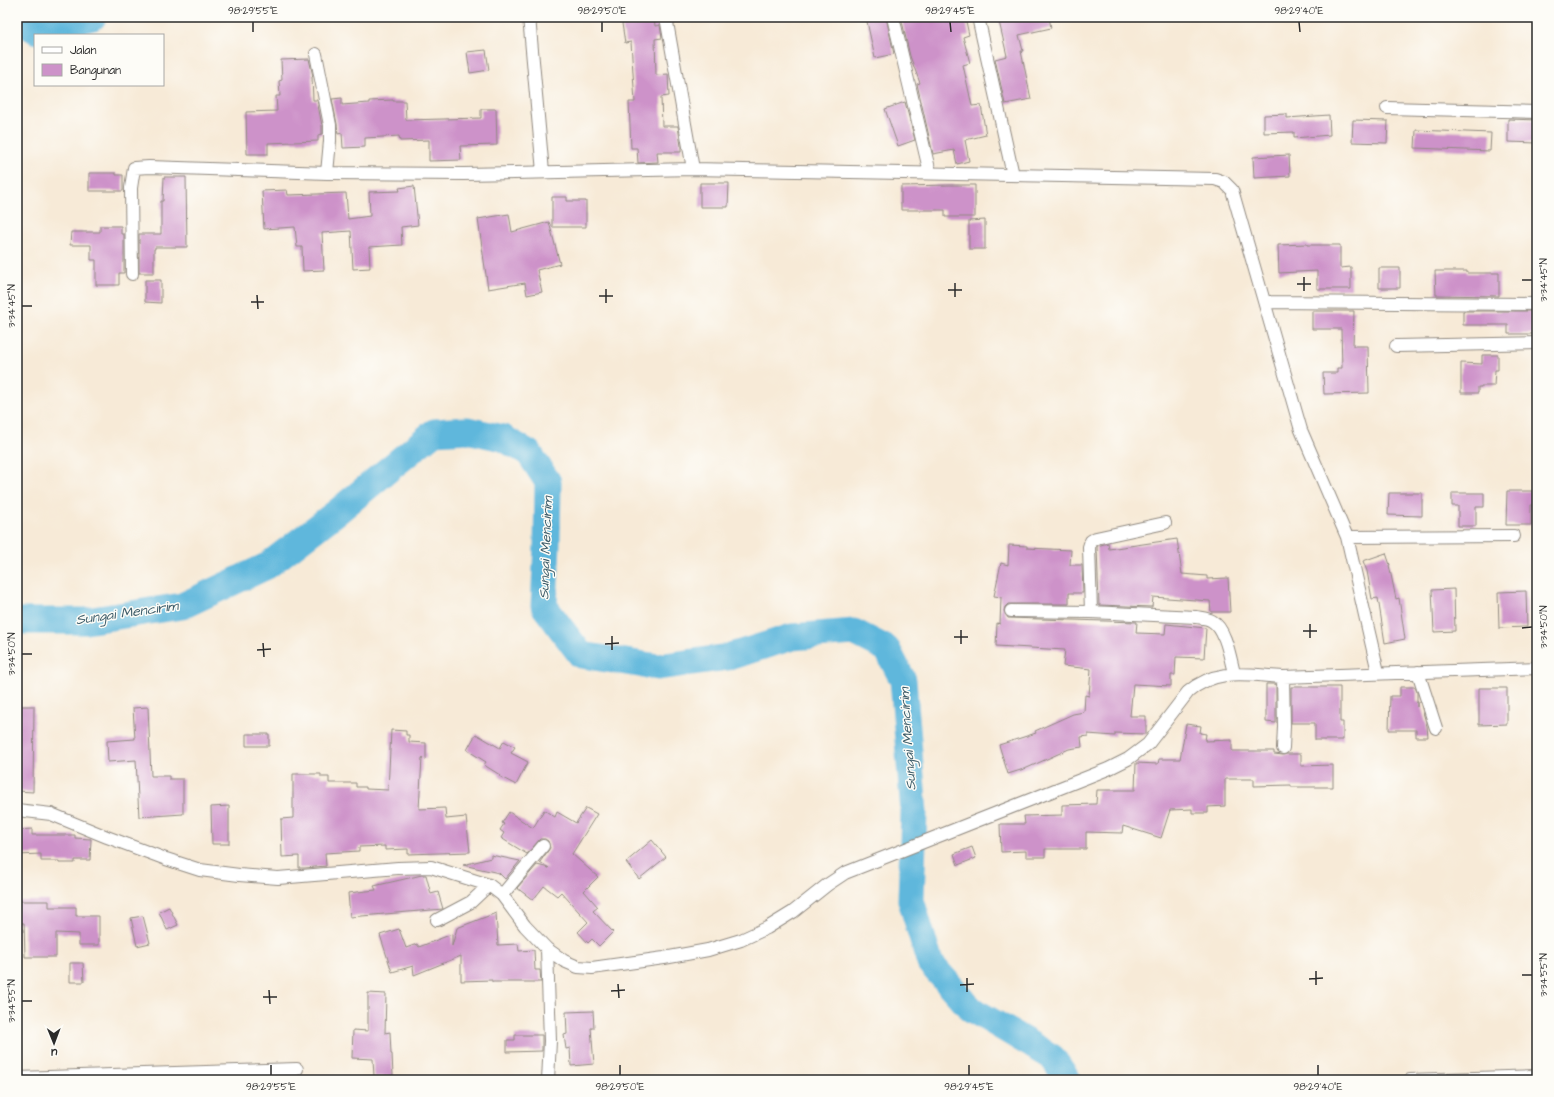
<svg xmlns="http://www.w3.org/2000/svg" width="1554" height="1097" font-family="'Architects Daughter',sans-serif">
  <style>
    .lines { fill: none; stroke-linecap: round; stroke-linejoin: round }
    .river { stroke: #5fb7dc; stroke-width: 27 }
    .building { fill: #cd92c9 }
    .minor-casing { stroke: #918a81; stroke-width: 14 }
    .minor { stroke: #fff; stroke-width: 12 }
    .ticks { fill: none; stroke: #2b2b2b; stroke-width: 1.5 }
    .labels { text-anchor: middle; dominant-baseline: central; stroke-width: 3; stroke-linejoin: round; paint-order: stroke }
    .water-label { font-size: 14px; font-style: italic; fill: #3d5c69; stroke: #fdfcf7 }
    .neatline { fill: none; stroke: #2b2b2b; stroke-width: 1.5 }
    .ticks-label { font-size: 10px; text-anchor: middle; fill: #2b2b2b }
  </style>
  <rect width="100%" height="100%" fill="#fdfcf7"/>
  <filter id="ink" filterUnits="userSpaceOnUse"><feTurbulence type="fractalNoise" baseFrequency=".025" numOctaves="2"/><feDisplacementMap in="SourceGraphic" scale="8" xChannelSelector="R" yChannelSelector="G"/><feConvolveMatrix kernelMatrix="1 2 1 2 8 2 1 2 1" color-interpolation-filters="sRGB"/></filter>
  <filter id="wash" filterUnits="userSpaceOnUse"><feTurbulence type="fractalNoise" baseFrequency=".012" numOctaves="4" result="noise"/><feDisplacementMap in="SourceGraphic" scale="16" xChannelSelector="R" yChannelSelector="G"/><feGaussianBlur stdDeviation="0.9" result="paint"/><feColorMatrix in="noise" values="0 0 0 0 0 0 0 0 0 0 0 0 0 0 0 0 0 1.4 0 .05"/><feComposite in="paint" operator="in"/></filter>
  <g filter="url(#wash)">
    <rect width="100%" height="100%" fill="#f7ead7"/>
    <g class="lines">
      <!-- river -->
      <path class="river" d="M 17,19 L 37,31 L 93,17
        M 17,621 L 86,621 L 182,606 L 267,566 L 337,512 L 434,432 L 467,430 L 503,438 L 529,453 L 548,482 L 547,544 L 544,606 L 581,655 L 658,667 L 728,657 L 792,637 L 854,632 L 887,649 L 903,680 L 914,812 L 911,900 L 930,963 L 971,1009 L 1052,1057 L 1068,1080"/>
    </g>
    <g id="blocks">
      <!-- building -->
      <path class="building" d="M 621,17 L 654,17 L 655,26 L 660,25 L 662,38 L 655,39 L 656,75 L 668,74 L 669,96 L 661,97 L 662,126 L 678,126 L 681,146 L 681,152 L 657,152 L 658,162 L 638,163 L 637,148 L 631,148 L 629,102 L 635,102 L 633,73 L 631,42 L 625,43 Z
        M 866,17 L 886,17 L 894,54 L 875,58 Z
        M 901,17 L 945,17 L 946,21 L 965,17 L 969,35 L 963,37 L 970,63 L 963,65 L 972,106 L 981,105 L 986,135 L 965,140 L 969,161 L 957,164 L 954,150 L 933,154 L 917,84 L 920,83 L 910,56 Z
        M 998,17 L 1049,17 L 1051,28 L 1019,35 L 1023,51 L 1021,51 L 1031,99 L 1005,104 L 995,59 L 1007,56 Z
        M 486,50 L 489,70 L 470,73 L 467,52 Z
        M 309,59 L 313,76 L 312,77 L 313,100 L 317,100 L 322,126 L 322,134 L 318,135 L 318,141 L 268,143 L 268,154 L 247,154 L 246,112 L 277,111 L 276,96 L 280,96 L 279,81 L 282,80 L 281,60 Z
        M 342,98 L 342,105 L 369,103 L 369,101 L 393,100 L 393,101 L 405,101 L 406,120 L 481,118 L 481,109 L 496,109 L 497,145 L 460,146 L 461,160 L 429,161 L 429,140 L 400,141 L 399,136 L 365,138 L 365,147 L 343,148 L 342,133 L 338,134 L 337,124 L 332,99 Z
        M 905,102 L 915,140 L 898,146 L 885,109 Z
        M 1287,114 L 1287,118 L 1329,115 L 1330,135 L 1294,138 L 1294,132 L 1264,133 L 1264,115 Z
        M 1508,119 L 1537,120 L 1537,143 L 1508,142 Z
        M 1353,120 L 1388,121 L 1387,143 L 1352,142 Z
        M 1416,130 L 1491,133 L 1490,151 L 1415,148 Z
        M 1289,155 L 1290,176 L 1254,178 L 1253,157 Z
        M 89,173 L 116,173 L 116,175 L 123,175 L 123,191 L 89,191 Z
        M 164,177 L 186,177 L 187,247 L 155,247 L 155,249 L 154,249 L 154,273 L 139,273 L 139,234 L 161,234 L 161,201 L 163,201 Z
        M 700,183 L 729,183 L 728,207 L 700,207 Z
        M 949,185 L 975,185 L 975,217 L 945,217 L 945,210 L 901,210 L 901,186 Z
        M 414,186 L 418,225 L 401,227 L 402,245 L 369,247 L 370,268 L 353,269 L 351,231 L 322,233 L 324,270 L 303,271 L 302,247 L 297,247 L 295,227 L 264,229 L 262,191 L 287,190 L 288,195 L 346,193 L 348,219 L 370,216 L 369,192 L 400,191 L 399,188 Z
        M 552,197 L 567,197 L 567,201 L 586,201 L 586,227 L 552,227 Z
        M 509,214 L 512,232 L 549,222 L 560,264 L 537,270 L 542,292 L 527,295 L 525,283 L 488,289 L 478,219 Z
        M 985,220 L 985,249 L 969,249 L 969,221 Z
        M 100,226 L 121,226 L 121,234 L 124,234 L 124,273 L 119,273 L 119,285 L 96,285 L 96,260 L 91,260 L 91,245 L 70,245 L 71,232 L 100,232 Z
        M 1307,244 L 1307,245 L 1340,245 L 1340,268 L 1351,267 L 1351,289 L 1317,289 L 1317,271 L 1279,273 L 1278,245 Z
        M 1379,268 L 1400,268 L 1400,288 L 1379,288 Z
        M 1435,271 L 1467,271 L 1467,273 L 1499,273 L 1499,296 L 1436,295 Z
        M 145,280 L 161,280 L 161,303 L 145,302 Z
        M 1312,311 L 1354,311 L 1353,346 L 1368,346 L 1369,393 L 1324,394 L 1323,373 L 1337,373 L 1337,368 L 1342,368 L 1341,329 L 1312,329 Z
        M 1463,311 L 1537,311 L 1537,334 L 1508,334 L 1508,325 L 1463,325 Z
        M 1482,355 L 1498,355 L 1498,370 L 1495,370 L 1494,386 L 1481,386 L 1481,387 L 1478,387 L 1478,393 L 1461,393 L 1461,363 L 1482,364 Z
        M 1507,491 L 1537,491 L 1537,505 L 1531,505 L 1531,525 L 1506,525 Z
        M 1389,493 L 1422,493 L 1422,516 L 1388,515 Z
        M 1452,493 L 1484,493 L 1484,507 L 1476,507 L 1476,526 L 1458,526 L 1458,506 L 1452,506 Z
        M 1177,539 L 1182,574 L 1207,576 L 1207,579 L 1228,578 L 1230,612 L 1211,612 L 1210,601 L 1153,597 L 1152,607 L 1099,605 L 1097,546 L 1108,543 L 1109,549 Z
        M 1009,545 L 1027,546 L 1027,548 L 1071,550 L 1070,565 L 1082,565 L 1083,593 L 1069,593 L 1069,604 L 1008,604 L 1005,607 L 1004,611 L 1008,618 L 1137,622 L 1136,633 L 1165,634 L 1166,624 L 1206,628 L 1204,658 L 1176,657 L 1175,675 L 1171,675 L 1171,686 L 1133,684 L 1130,716 L 1146,716 L 1146,734 L 1115,733 L 1115,736 L 1088,734 L 1088,736 L 1081,737 L 1082,747 L 1069,749 L 1027,768 L 1008,774 L 999,745 L 1036,733 L 1035,731 L 1073,714 L 1084,712 L 1085,695 L 1089,696 L 1091,669 L 1063,666 L 1065,650 L 996,646 L 997,623 L 1000,624 L 1001,597 L 994,596 L 1001,563 L 1008,565 Z
        M 1386,553 L 1390,565 L 1389,565 L 1396,599 L 1399,598 L 1405,639 L 1385,643 L 1378,598 L 1372,599 L 1367,571 L 1363,561 Z
        M 1454,589 L 1455,631 L 1434,632 L 1432,590 Z
        M 1526,591 L 1527,627 L 1499,628 L 1498,592 Z
        M 1266,684 L 1276,684 L 1276,723 L 1266,722 Z
        M 1291,687 L 1340,687 L 1340,722 L 1343,722 L 1343,740 L 1315,740 L 1315,723 L 1291,723 Z
        M 1400,687 L 1415,687 L 1417,692 L 1417,707 L 1417,702 L 1420,702 L 1427,726 L 1428,737 L 1416,737 L 1416,730 L 1389,730 L 1390,696 L 1400,696 Z
        M 1479,688 L 1507,688 L 1507,724 L 1479,725 Z
        M 17,706 L 34,706 L 33,792 L 17,791 Z
        M 148,707 L 151,776 L 169,776 L 169,779 L 183,779 L 183,814 L 139,817 L 136,760 L 108,762 L 107,741 L 135,739 L 133,708 Z
        M 1186,724 L 1201,726 L 1200,733 L 1206,734 L 1205,741 L 1232,740 L 1232,751 L 1274,751 L 1274,754 L 1283,755 L 1287,754 L 1301,754 L 1301,766 L 1333,765 L 1333,787 L 1291,787 L 1291,785 L 1254,786 L 1254,779 L 1225,779 L 1225,806 L 1208,807 L 1208,813 L 1192,813 L 1192,809 L 1170,810 L 1161,838 L 1123,826 L 1122,833 L 1086,832 L 1086,849 L 1045,849 L 1045,857 L 1026,857 L 1026,851 L 1001,852 L 1000,824 L 1025,824 L 1024,816 L 1062,815 L 1062,805 L 1096,804 L 1097,790 L 1135,790 L 1136,763 L 1158,764 L 1159,759 L 1180,759 Z
        M 391,730 L 406,731 L 406,735 L 409,735 L 409,742 L 426,743 L 426,759 L 422,758 L 419,809 L 445,808 L 446,819 L 466,817 L 470,852 L 408,854 L 408,849 L 385,850 L 385,846 L 359,847 L 359,851 L 325,853 L 326,866 L 305,868 L 299,868 L 299,856 L 282,857 L 281,819 L 293,818 L 293,774 L 321,774 L 321,777 L 329,777 L 329,783 L 356,783 L 356,787 L 366,787 L 366,789 L 388,790 Z
        M 246,734 L 269,734 L 269,746 L 246,746 Z
        M 476,734 L 500,748 L 504,741 L 515,747 L 511,753 L 528,762 L 516,785 L 499,776 L 500,775 L 484,765 L 486,762 L 467,750 Z
        M 229,806 L 229,844 L 212,844 L 211,807 Z
        M 586,808 L 597,814 L 572,854 L 598,877 L 584,891 L 598,907 L 593,911 L 613,932 L 599,946 L 592,939 L 588,943 L 578,932 L 588,922 L 561,892 L 557,896 L 544,886 L 533,900 L 517,888 L 537,865 L 549,868 L 540,862 L 550,848 L 548,841 L 545,839 L 540,839 L 527,854 L 501,838 L 504,833 L 500,830 L 504,824 L 502,823 L 509,812 L 533,828 L 544,810 L 555,817 L 557,812 L 576,823 Z
        M 32,829 L 32,835 L 75,835 L 75,838 L 91,839 L 90,860 L 75,860 L 75,863 L 59,863 L 59,861 L 41,861 L 41,854 L 17,855 L 17,830 Z
        M 652,840 L 666,857 L 639,879 L 626,862 Z
        M 972,847 L 976,858 L 958,865 L 954,854 Z
        M 491,855 L 520,861 L 505,879 L 499,873 L 463,865 L 491,858 Z
        M 422,875 L 426,875 L 431,894 L 438,892 L 443,909 L 350,917 L 348,893 L 376,890 L 374,886 Z
        M 17,901 L 49,901 L 49,907 L 76,907 L 76,916 L 99,916 L 99,945 L 79,945 L 79,934 L 56,933 L 56,957 L 25,957 L 24,923 L 17,923 Z
        M 169,907 L 178,925 L 167,930 L 159,912 Z
        M 496,913 L 498,945 L 518,944 L 519,951 L 534,950 L 535,970 L 540,970 L 541,982 L 492,982 L 492,980 L 461,981 L 461,956 L 414,975 L 413,966 L 392,972 L 380,935 L 399,929 L 406,948 L 417,944 L 419,947 L 452,934 L 452,946 L 457,928 Z
        M 143,916 L 150,943 L 137,946 L 131,918 Z
        M 70,963 L 83,963 L 84,982 L 70,982 Z
        M 368,993 L 386,994 L 385,1033 L 390,1032 L 391,1054 L 392,1054 L 393,1076 L 374,1077 L 373,1059 L 352,1058 L 353,1030 L 368,1031 Z
        M 593,1011 L 594,1028 L 591,1028 L 594,1064 L 571,1066 L 570,1048 L 566,1049 L 564,1035 L 567,1034 L 566,1012 Z
        M 515,1035 L 542,1035 L 542,1051 L 507,1052 L 507,1040 L 515,1040 Z"/>
    </g>
  </g>
  <g filter="url(#ink)">
    <use href="#blocks" fill-opacity="0" stroke="#918a81" stroke-width="1"/>
    <g class="lines">
      <defs>
        <path id="minor" d="M 529,17 L 543,172
          M 666,17 L 693,169
          M 893,17 L 930,173
          M 978,17 L 1013,175
          M 316,54 L 330,125 L 330,141 L 327,173
          M 1387,108 L 1537,112
          M 132,274 L 131,188 L 134,168 L 149,167 L 327,173 L 464,174 L 693,169 L 1215,179 L 1224,182 L 1232,190 L 1301,430 L 1347,537 L 1378,672
          M 1265,302 L 1537,304
          M 1396,346 L 1537,343
          M 1347,537 L 1514,536
          M 1011,611 L 1091,612 L 1196,617 C 1201,618 1207,618 1212,621 C 1226,629 1230,658 1234,673
          M 1091,612 L 1089,547 L 1091,541 L 1096,538 L 1165,523
          M 1418,672 L 1436,728
          M 1283,677 L 1284,726 L 1283,748
          M 17,810 L 51,814 L 107,837 L 166,859 L 200,870 L 239,875 L 278,878 L 398,868 L 431,867 L 489,885 L 502,895 L 525,926 L 547,949 L 564,961 L 578,967 L 592,968 L 664,958 L 708,950 L 741,940 L 767,928 L 793,912 L 827,885 L 845,873 L 1108,769 L 1128,759 L 1148,744 L 1188,692 C 1217,667 1248,675 1283,677 L 1537,668
          M 502,895 L 543,846
          M 437,920 L 471,902 L 489,885
          M 547,949 L 550,1041 L 548,1080
          M 17,1078 L 297,1069
          M 1410,1080 L 1537,1076"/>
      </defs>
      <!-- minor casing -->
      <use href="#minor" class="minor-casing"/>
      <!-- minor -->
      <use href="#minor" class="minor"/>
    </g>
  </g>
  <!-- ticks -->
  <path class="ticks" d="M 253,22 L 253,32M 602,22 L 602,32M 950,22 L 951,32M 1299,22 L 1300,32M 1304,277 L 1304,291M 1522,280 L 1532,280M 955,283 L 955,297M 1297,284 L 1311,284M 606,289 L 606,303M 948,290 L 962,290M 257,295 L 258,309M 599,296 L 613,296M 251,302 L 264,302M 22,306 L 32,306M 1310,624 L 1310,638M 1522,628 L 1532,627M 961,630 L 961,644M 1303,631 L 1317,631M 612,636 L 612,650M 954,637 L 968,637M 263,643 L 264,657M 605,644 L 619,643M 257,650 L 271,649M 22,654 L 32,654M 1316,971 L 1316,985M 1522,975 L 1532,975M 967,978 L 967,992M 1309,979 L 1323,978M 618,984 L 619,998M 960,985 L 974,984M 269,990 L 270,1004M 611,991 L 625,990M 263,997 L 277,997M 22,1001 L 32,1001M 271,1065 L 271,1075M 620,1065 L 620,1075M 969,1065 L 969,1075M 1318,1065 L 1318,1075"/>
  <g class="labels">
    <!-- water labels -->
    <g class="water-label">
      <text transform="translate(546 548) rotate(-88)">Sungai Mencirim</text>
      <text transform="translate(127 613) rotate(-8)">Sungai Mencirim</text>
      <text transform="translate(908 739) rotate(-94)">Sungai Mencirim</text>
    </g>
  </g>
  <!-- margin -->
  <rect width="1554" height="1097" fill="none" stroke="#fdfcf7" stroke-width="44"/>
  <!-- legend -->
  <rect x="34" y="34" width="130" height="52" fill="#fdfcf7" stroke="#a9a8a5"/>
  <rect x="42" y="47" width="20" height="6" fill="#ffffff" stroke="#a9a8a5"/>
  <text x="70" y="54" font-size="12" fill="#2b2b2b">Jalan</text>
  <rect x="42" y="64" width="20" height="12" fill="#cd92c9" stroke="#a9a8a5"/>
  <text x="70" y="74" font-size="12" fill="#2b2b2b">Bangunan</text>
  <!-- north arrow -->
  <g transform="translate(54 1043) rotate(179)" stroke="#fdfcf7" stroke-width="3" paint-order="stroke">
  <path d="M0-3L7 15L0 10L-7 15Z" fill="#2b2b2b"/>
  <text y="-6" font-size="11" font-weight="bold" text-anchor="middle" fill="#2b2b2b">U</text>
  </g>
  <rect x="22" y="22" width="1510" height="1053" class="neatline"/>
  <g class="ticks-label">
    <text x="253" y="14">98°29'55"E</text>
    <text x="602" y="14">98°29'50"E</text>
    <text x="950" y="14">98°29'45"E</text>
    <text x="1299" y="14">98°29'40"E</text>
    <text transform="translate(1543 280) rotate(-90)" y="4">3°34'45"N</text>
    <text transform="translate(11 306) rotate(-90)" y="4">3°34'45"N</text>
    <text transform="translate(1543 627) rotate(-90)" y="4">3°34'50"N</text>
    <text transform="translate(11 654) rotate(-90)" y="4">3°34'50"N</text>
    <text transform="translate(1543 975) rotate(-90)" y="4">3°34'55"N</text>
    <text transform="translate(11 1001) rotate(-90)" y="4">3°34'55"N</text>
    <text x="271" y="1090">98°29'55"E</text>
    <text x="620" y="1090">98°29'50"E</text>
    <text x="969" y="1090">98°29'45"E</text>
    <text x="1318" y="1090">98°29'40"E</text>
  </g>
</svg>
